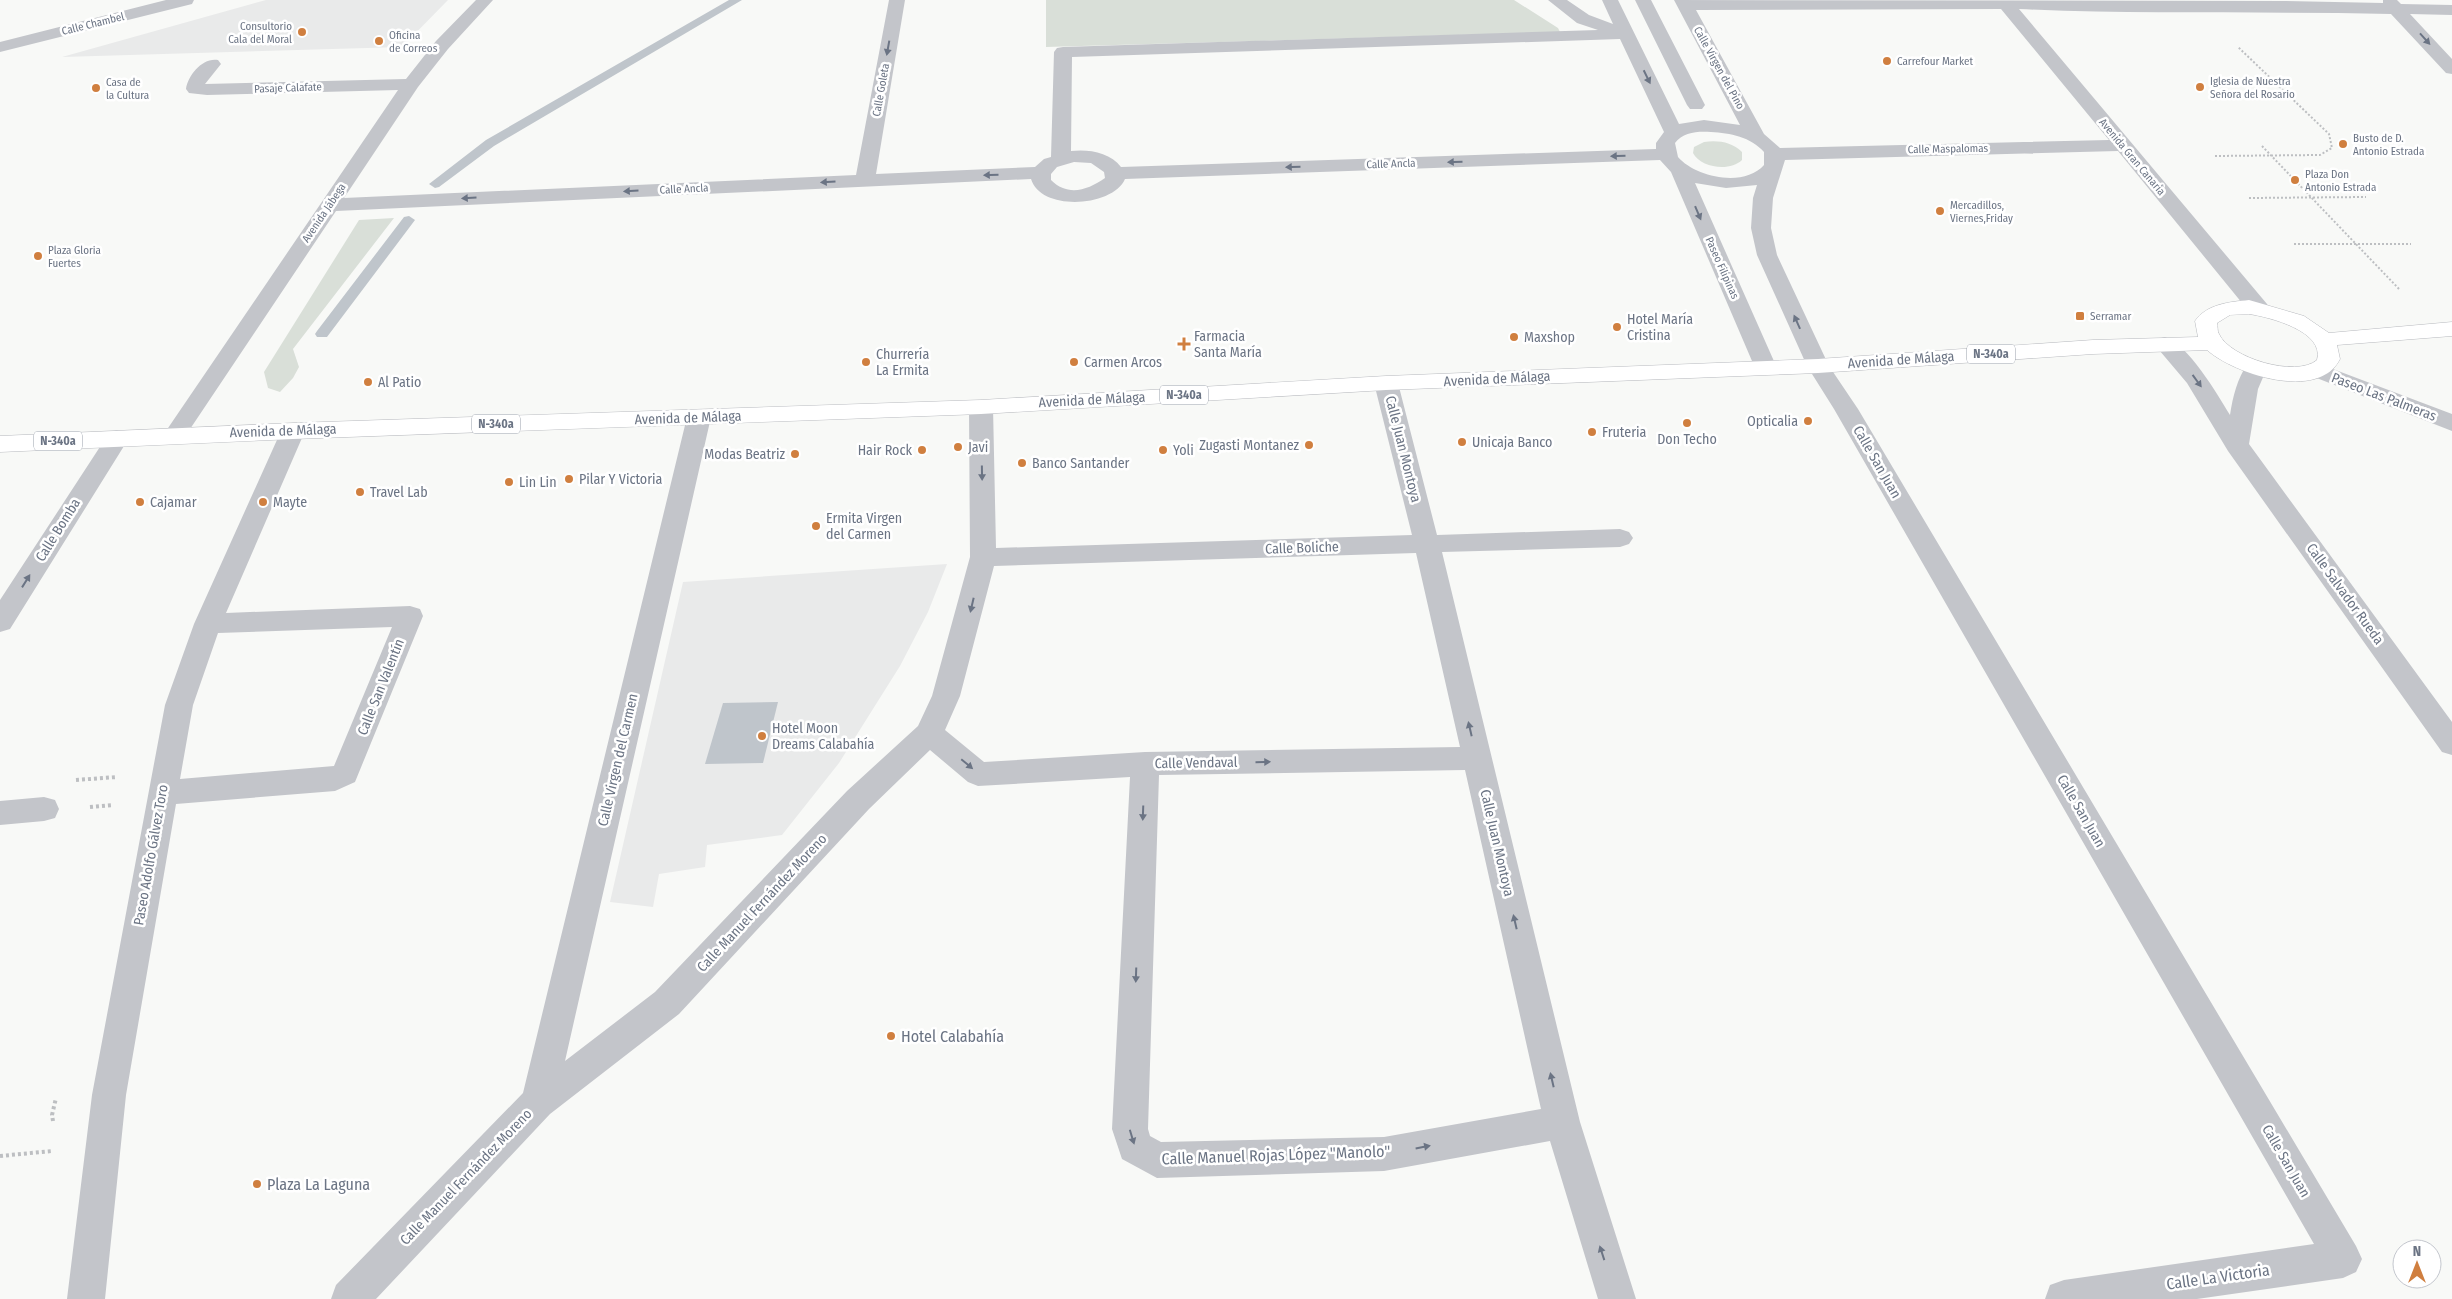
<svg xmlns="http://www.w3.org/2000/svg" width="2452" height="1299" font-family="'Fira Sans Condensed',sans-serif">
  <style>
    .built { fill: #e9eaea }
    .green { fill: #d9dfd8 }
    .water { fill: #bfc5cb }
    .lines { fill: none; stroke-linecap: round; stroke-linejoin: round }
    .stream { fill: #bfc5cb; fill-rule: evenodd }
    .major-casing { stroke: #b7b9be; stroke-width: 1 }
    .path-far1 { stroke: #bdbfc2; stroke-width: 2; stroke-dasharray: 2 2; stroke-linecap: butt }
    .path { stroke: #bdbfc2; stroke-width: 4; stroke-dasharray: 3 3; stroke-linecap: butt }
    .minor { fill: #c3c5ca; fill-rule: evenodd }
    .major { fill: #fff; fill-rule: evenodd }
    .oneway { fill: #6b7484 }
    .poi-dot { fill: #d07f3f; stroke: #fff; stroke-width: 2 }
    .labels { text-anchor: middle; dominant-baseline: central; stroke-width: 5; stroke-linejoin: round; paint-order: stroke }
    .far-street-label { font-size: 11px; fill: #6b7484; stroke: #fff }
    .far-poi-label { font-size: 11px; fill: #6b7484; stroke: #fff; text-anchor: start }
    .shield { fill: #fff; stroke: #979ea9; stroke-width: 1 }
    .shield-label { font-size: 12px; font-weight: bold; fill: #6b7484 }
    .poi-label { font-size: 14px; fill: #6b7484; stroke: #fff; text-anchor: start }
    .street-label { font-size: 14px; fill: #6b7484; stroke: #fff }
    .near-poi-label { font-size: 16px; fill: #6b7484; stroke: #fff; text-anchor: start }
    .near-street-label { font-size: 16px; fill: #6b7484; stroke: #fff }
  </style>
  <rect width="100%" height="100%" fill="#f8f9f7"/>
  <!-- built -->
  <path class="built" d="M 266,0 L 448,0 L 402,47 L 62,57 Z
    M 947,564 L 928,612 L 900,666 L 839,763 L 782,835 L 707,845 L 705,867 L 659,874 L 653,907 L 610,902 L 683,582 Z"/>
  <!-- green -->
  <path class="green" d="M 1046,0 L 1514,0 L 1558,28 L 1560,32 L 1046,47 Z
    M 1704,142 C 1718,140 1732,142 1742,152 L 1742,160 C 1730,172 1701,168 1693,153 L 1694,147 Z
    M 394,218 L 293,349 L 299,367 L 293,378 L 280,392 L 268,388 L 264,372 L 359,220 Z"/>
  <!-- water -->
  <path class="water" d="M 778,702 L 763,763 L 705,764 L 723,703 Z"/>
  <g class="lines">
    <!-- stream -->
    <path class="stream" d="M 729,0 L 742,0 L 494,146 L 439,187 L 435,188 L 429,184 L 486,140 Z
      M 409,216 L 415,220 L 327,337 L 317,337 L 315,334 L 317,331 L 404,217 Z"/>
    <defs>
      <path id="major" d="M 2249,300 L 2304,316 L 2329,333 L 2452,322 L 2452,336 L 2337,345 L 2340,359 C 2319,402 2234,374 2207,350 L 2093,354 L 1818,373 L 1386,390 L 981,414 L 293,439 L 0,452 L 0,436 L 293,423 L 981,400 L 1386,376 L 1818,359 L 2093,340 L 2198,337 L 2195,321 C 2207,304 2229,302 2249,300 ZM 2249,314 C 2269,317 2325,331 2317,360 C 2296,378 2230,358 2219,334 C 2217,331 2218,326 2217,323 L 2230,315 Z"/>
    </defs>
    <!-- major casing -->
    <use href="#major" class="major-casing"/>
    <!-- path-far1 -->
    <path class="path-far1" d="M 2262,146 L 2400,290
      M 2215,156 L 2320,155 L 2332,148 L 2329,134 L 2238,47
      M 2249,198 L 2366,197
      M 2294,244 L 2411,244"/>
    <!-- path -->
    <path class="path" d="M 76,780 L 117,777
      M 90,807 L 113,805
      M 53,1121 L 52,1115 L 56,1098
      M 0,1156 L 52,1151"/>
    <!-- minor -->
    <path class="minor" d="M 166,0 L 194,0 L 192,4 L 0,52 L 0,42 Z
      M 476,0 L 493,0 L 448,49 L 418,87 L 344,198 L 856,175 L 889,0 L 905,0 L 876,174 L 1035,167 L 1044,159 L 1051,157 L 1054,52 L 1057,48 L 1063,47 L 1598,30 L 1577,23 L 1548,0 L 1567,0 L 1589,15 L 1613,24 L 1602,0 L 1618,0 L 1679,124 L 1704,120 L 1740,125 L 1674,0 L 2286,1 L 2383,3 L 2383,0 L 2397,0 L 2401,4 L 2452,5 L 2452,15 L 2410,14 L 2452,59 L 2452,74 L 2446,73 L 2391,14 C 2267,11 2143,15 2019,9 L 2267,304 L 2270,309 L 2267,314 L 2259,316 L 2251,314 L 2118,151 L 1785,160 L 1773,198 L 1771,228 L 1777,255 L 1829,366 L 1858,409 L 2356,1246 L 2362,1259 L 2356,1272 L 2343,1278 L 2197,1299 L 2045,1299 L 2050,1285 L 2064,1280 L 2314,1244 L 1834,409 L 1807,366 L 1757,255 L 1751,228 L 1753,198 L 1757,185 L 1726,188 L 1695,183 L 1777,368 L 1774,373 L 1766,375 L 1758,373 L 1755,368 L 1671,172 L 1660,160 L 1125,179 C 1113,207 1041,212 1031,179 L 336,211 L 182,441 L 174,444 L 166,441 L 162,436 L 166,431 L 398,90 L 207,95 L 189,93 L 186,89 C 188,75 203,57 218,60 L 221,64 L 205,84 L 406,79 L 436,41 ZM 2001,9 L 2109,140 L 1780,148 L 1764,134 L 1696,10 ZM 1620,39 L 1664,132 L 1656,143 L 1656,149 L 1121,167 C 1110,152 1088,149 1071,151 L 1072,57 ZM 1711,132 C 1730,133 1751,137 1764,152 L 1764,165 C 1744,188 1695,177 1678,157 L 1675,143 C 1683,132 1698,131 1711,132 ZM 1074,162 L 1091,163 L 1104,172 L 1105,178 C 1088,190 1068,197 1051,180 L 1051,174 L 1057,167 Z
      M 1635,0 L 1651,0 L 1705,105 L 1702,109 L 1690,109 L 1687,105 Z
      M 2165,337 C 2187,343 2218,395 2230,415 C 2233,396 2237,379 2248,363 L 2256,361 L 2264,363 L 2267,368 L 2258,389 L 2249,444 L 2452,722 L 2452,755 L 2442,752 L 2228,451 L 2187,383 L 2154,344 L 2157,339 Z
      M 2317,363 L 2452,414 L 2452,431 L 2309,375 L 2306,370 L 2309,365 Z
      M 1386,376 L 1394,378 L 1398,383 L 1437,535 L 1620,529 L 1629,532 L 1633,538 L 1629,544 L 1620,547 L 1442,552 L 1580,1122 L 1636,1299 L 1598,1299 L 1550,1141 L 1384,1171 L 1157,1178 L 1122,1159 L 1112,1129 L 1130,777 L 978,786 L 968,782 L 930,750 L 869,809 L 679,1014 L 550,1114 L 376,1299 L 331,1299 L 336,1285 L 523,1093 L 687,417 L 691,412 L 699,409 L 707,412 L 711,417 L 565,1061 L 655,992 L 847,791 L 918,726 L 932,696 L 970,557 L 969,407 L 973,402 L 981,400 L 989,402 L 993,407 L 996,548 L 1412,535 L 1374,383 L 1378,378 ZM 1416,553 L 1460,747 L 1145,752 L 984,762 L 945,730 L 960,696 L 994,566 ZM 1465,770 L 1541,1109 L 1384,1137 L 1161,1142 L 1150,1136 L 1148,1129 L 1159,775 Z
      M 293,423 L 301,426 L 305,431 L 226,613 L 410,606 L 420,609 L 423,616 L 355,782 L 335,791 L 176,804 L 126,1095 L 105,1299 L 67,1299 L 92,1095 L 165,705 L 194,624 L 281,431 L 285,426 ZM 392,627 L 334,766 L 180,779 L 193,705 L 218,633 Z
      M 117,430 L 125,433 L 129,438 L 10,629 L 0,632 L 0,600 L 109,433 Z
      M 44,797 L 55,800 L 59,809 L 55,818 L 44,821 L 0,825 L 0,801 Z"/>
    <!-- major -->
    <use href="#major" class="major"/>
  </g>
  <!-- one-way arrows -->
  <defs><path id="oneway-solid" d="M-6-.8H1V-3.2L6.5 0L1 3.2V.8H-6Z" transform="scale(1.25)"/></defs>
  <g class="oneway">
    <use href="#oneway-solid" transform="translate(2425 39) rotate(48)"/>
    <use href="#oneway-solid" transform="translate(888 48) rotate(100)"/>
    <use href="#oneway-solid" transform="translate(1647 77) rotate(64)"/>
    <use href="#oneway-solid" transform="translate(1618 156) rotate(178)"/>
    <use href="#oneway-solid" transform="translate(1455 162) rotate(178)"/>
    <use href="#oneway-solid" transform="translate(1293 167) rotate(178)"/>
    <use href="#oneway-solid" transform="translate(991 175) rotate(178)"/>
    <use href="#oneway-solid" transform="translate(828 182) rotate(177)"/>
    <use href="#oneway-solid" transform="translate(631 191) rotate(177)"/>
    <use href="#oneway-solid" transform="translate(469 198) rotate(177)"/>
    <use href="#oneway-solid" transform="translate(1698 213) rotate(67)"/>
    <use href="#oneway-solid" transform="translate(1797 322) rotate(-114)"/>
    <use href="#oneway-solid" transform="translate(2197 381) rotate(54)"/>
    <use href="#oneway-solid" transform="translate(982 473) rotate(89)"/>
    <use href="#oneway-solid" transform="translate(26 581) rotate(-58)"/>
    <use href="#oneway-solid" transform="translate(972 605) rotate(103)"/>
    <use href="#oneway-solid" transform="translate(1470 729) rotate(-103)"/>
    <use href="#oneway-solid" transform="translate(1263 762) rotate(-1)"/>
    <use href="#oneway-solid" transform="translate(967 764) rotate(40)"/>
    <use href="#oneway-solid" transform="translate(1143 813) rotate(92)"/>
    <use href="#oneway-solid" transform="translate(1515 922) rotate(-103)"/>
    <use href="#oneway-solid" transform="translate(1136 975) rotate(92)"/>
    <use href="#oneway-solid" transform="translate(1552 1080) rotate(-103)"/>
    <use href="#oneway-solid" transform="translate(1132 1137) rotate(73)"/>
    <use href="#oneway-solid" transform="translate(1423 1147) rotate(-11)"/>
    <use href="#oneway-solid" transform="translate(1602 1253) rotate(-108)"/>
  </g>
  <!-- markers -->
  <g class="poi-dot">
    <circle cx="302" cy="32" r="5"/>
    <circle cx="379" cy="41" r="5"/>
    <circle cx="1887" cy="61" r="5"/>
    <circle cx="2200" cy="87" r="5"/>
    <circle cx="96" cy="88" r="5"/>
    <circle cx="2343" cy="144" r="5"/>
    <circle cx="2295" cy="180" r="5"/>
    <circle cx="1940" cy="211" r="5"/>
    <circle cx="38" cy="256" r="5"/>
    <rect x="2075" y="311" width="10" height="10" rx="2.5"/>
    <circle cx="1617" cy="327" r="5"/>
    <circle cx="1514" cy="337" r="5"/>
    <path d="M1181.5 336.5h5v5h5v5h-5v5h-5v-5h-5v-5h5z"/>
    <circle cx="866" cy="362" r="5"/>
    <circle cx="1074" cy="362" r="5"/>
    <circle cx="368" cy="382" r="5"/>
    <circle cx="1808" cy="421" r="5"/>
    <circle cx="1687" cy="423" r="5"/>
    <circle cx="1592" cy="432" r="5"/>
    <circle cx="1462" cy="442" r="5"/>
    <circle cx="1309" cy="445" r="5"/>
    <circle cx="958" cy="447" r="5"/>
    <circle cx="922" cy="450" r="5"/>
    <circle cx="1163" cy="450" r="5"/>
    <circle cx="795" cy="454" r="5"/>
    <circle cx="1022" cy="463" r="5"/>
    <circle cx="569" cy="479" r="5"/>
    <circle cx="509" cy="482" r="5"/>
    <circle cx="360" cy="492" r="5"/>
    <circle cx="140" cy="502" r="5"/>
    <circle cx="263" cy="502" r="5"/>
    <circle cx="816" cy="526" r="5"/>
    <circle cx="762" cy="736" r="5"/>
    <circle cx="891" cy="1036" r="5"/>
    <circle cx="257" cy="1184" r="5"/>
  </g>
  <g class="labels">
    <!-- far-street labels -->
    <g class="far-street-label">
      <text transform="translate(93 24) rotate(-14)">Calle Chambel</text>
      <text transform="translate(1719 68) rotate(61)">Calle Virgen del Pino</text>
      <text transform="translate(288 88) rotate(-2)">Pasaje Calafate</text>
      <text transform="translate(881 90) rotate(-80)">Calle Goleta</text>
      <text transform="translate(1948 149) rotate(-1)">Calle Maspalomas</text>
      <text transform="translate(2132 157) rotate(50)">Avenida Gran Canaria</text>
      <text transform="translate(1391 164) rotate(-2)">Calle Ancla</text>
      <text transform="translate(684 189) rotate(-3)">Calle Ancla</text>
      <text transform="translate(324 213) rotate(-56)">Avenida Jábega</text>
      <text transform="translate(1722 268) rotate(66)">Paseo Filipinas</text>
    </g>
    <!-- far-poi labels -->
    <g class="far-poi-label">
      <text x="292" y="26" text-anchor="end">Consultorio<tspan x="292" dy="13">Cala del Moral</tspan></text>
      <text x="389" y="35">Oficina<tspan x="389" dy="13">de Correos</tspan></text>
      <text x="1897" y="61">Carrefour Market</text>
      <text x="2210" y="81">Iglesia de Nuestra<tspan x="2210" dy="13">Señora del Rosario</tspan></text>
      <text x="106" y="82">Casa de<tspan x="106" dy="13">la Cultura</tspan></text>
      <text x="2353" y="138">Busto de D.<tspan x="2353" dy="13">Antonio Estrada</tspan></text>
      <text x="2305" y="174">Plaza Don<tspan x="2305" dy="13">Antonio Estrada</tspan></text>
      <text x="1950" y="205">Mercadillos,<tspan x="1950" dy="13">Viernes,Friday</tspan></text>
      <text x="48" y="250">Plaza Gloria<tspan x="48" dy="13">Fuertes</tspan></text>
      <text x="2090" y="316">Serramar</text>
    </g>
    <!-- shield labels -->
    <g class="shield">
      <rect x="1967" y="344.5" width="48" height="19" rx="4"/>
      <rect x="1160" y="385.5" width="48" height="19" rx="4"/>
      <rect x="472" y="414.5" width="48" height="19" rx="4"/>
      <rect x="34" y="431.5" width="48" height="19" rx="4"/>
    </g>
    <g class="shield-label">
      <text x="1991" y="354">N-340a</text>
      <text x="1184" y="395">N-340a</text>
      <text x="496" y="424">N-340a</text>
      <text x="58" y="441">N-340a</text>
    </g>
    <!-- poi labels -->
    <g class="poi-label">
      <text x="1627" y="319">Hotel María<tspan x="1627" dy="16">Cristina</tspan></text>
      <text x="1194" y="336">Farmacia<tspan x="1194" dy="16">Santa María</tspan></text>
      <text x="1524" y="337">Maxshop</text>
      <text x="876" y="354">Churrería<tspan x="876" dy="16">La Ermita</tspan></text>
      <text x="1084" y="362">Carmen Arcos</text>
      <text x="378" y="382">Al Patio</text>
      <text x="1798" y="421" text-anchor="end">Opticalia</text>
      <text x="1602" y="432">Fruteria</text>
      <text x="1687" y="439" text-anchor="middle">Don Techo</text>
      <text x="1472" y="442">Unicaja Banco</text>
      <text x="1299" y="445" text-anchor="end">Zugasti Montanez</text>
      <text x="968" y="447">Javi</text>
      <text x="912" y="450" text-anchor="end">Hair Rock</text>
      <text x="1173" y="450">Yoli</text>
      <text x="785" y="454" text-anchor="end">Modas Beatriz</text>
      <text x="1032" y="463">Banco Santander</text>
      <text x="579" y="479">Pilar Y Victoria</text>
      <text x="519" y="482">Lin Lin</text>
      <text x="370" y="492">Travel Lab</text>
      <text x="150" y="502">Cajamar</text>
      <text x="273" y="502">Mayte</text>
      <text x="826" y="518">Ermita Virgen<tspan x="826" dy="16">del Carmen</tspan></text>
      <text x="772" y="728">Hotel Moon<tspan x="772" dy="16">Dreams Calabahía</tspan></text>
    </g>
    <!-- street labels -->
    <g class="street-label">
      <text transform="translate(1901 360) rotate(-4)">Avenida de Málaga</text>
      <text transform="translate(1497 379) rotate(-3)">Avenida de Málaga</text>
      <text transform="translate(2384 397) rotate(21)">Paseo Las Palmeras</text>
      <text transform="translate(1092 400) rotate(-3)">Avenida de Málaga</text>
      <text transform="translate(688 418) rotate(-2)">Avenida de Málaga</text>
      <text transform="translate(283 431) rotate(-2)">Avenida de Málaga</text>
      <text transform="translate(1403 449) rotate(76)">Calle Juan Montoya</text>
      <text transform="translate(1877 462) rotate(60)">Calle San Juan</text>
      <text transform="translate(58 530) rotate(-58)">Calle Bomba</text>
      <text transform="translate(1302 548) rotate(-2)">Calle Boliche</text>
      <text transform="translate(2345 594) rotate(54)">Calle Salvador Rueda</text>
      <text transform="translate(381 687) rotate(-68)">Calle San Valentín</text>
      <text transform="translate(618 760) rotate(-77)">Calle Virgen del Carmen</text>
      <text transform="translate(1196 763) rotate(-1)">Calle Vendaval</text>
      <text transform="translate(2081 811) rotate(60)">Calle San Juan</text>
      <text transform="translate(1497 843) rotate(77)">Calle Juan Montoya</text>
      <text transform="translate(151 855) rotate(-80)">Paseo Adolfo Gálvez Toro</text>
      <text transform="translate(762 903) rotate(-47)">Calle Manuel Fernández Moreno</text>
      <text transform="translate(2286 1161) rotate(60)">Calle San Juan</text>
      <text transform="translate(466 1177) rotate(-46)">Calle Manuel Fernández Moreno</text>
    </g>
    <!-- near-poi labels -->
    <g class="near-poi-label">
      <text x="901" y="1036">Hotel Calabahía</text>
      <text x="267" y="1184">Plaza La Laguna</text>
    </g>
    <!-- near-street labels -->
    <g class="near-street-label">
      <text transform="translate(1276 1155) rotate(-2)">Calle Manuel Rojas López "Manolo"</text>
      <text transform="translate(2218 1277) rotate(-8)">Calle La Victoria</text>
    </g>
  </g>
  <!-- north arrow -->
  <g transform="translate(2417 1264)"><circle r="24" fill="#ffffff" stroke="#c4c7ce"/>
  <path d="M0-4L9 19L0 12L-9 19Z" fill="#d07f3f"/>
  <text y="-8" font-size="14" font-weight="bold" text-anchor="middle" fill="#6b7484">N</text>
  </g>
</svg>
